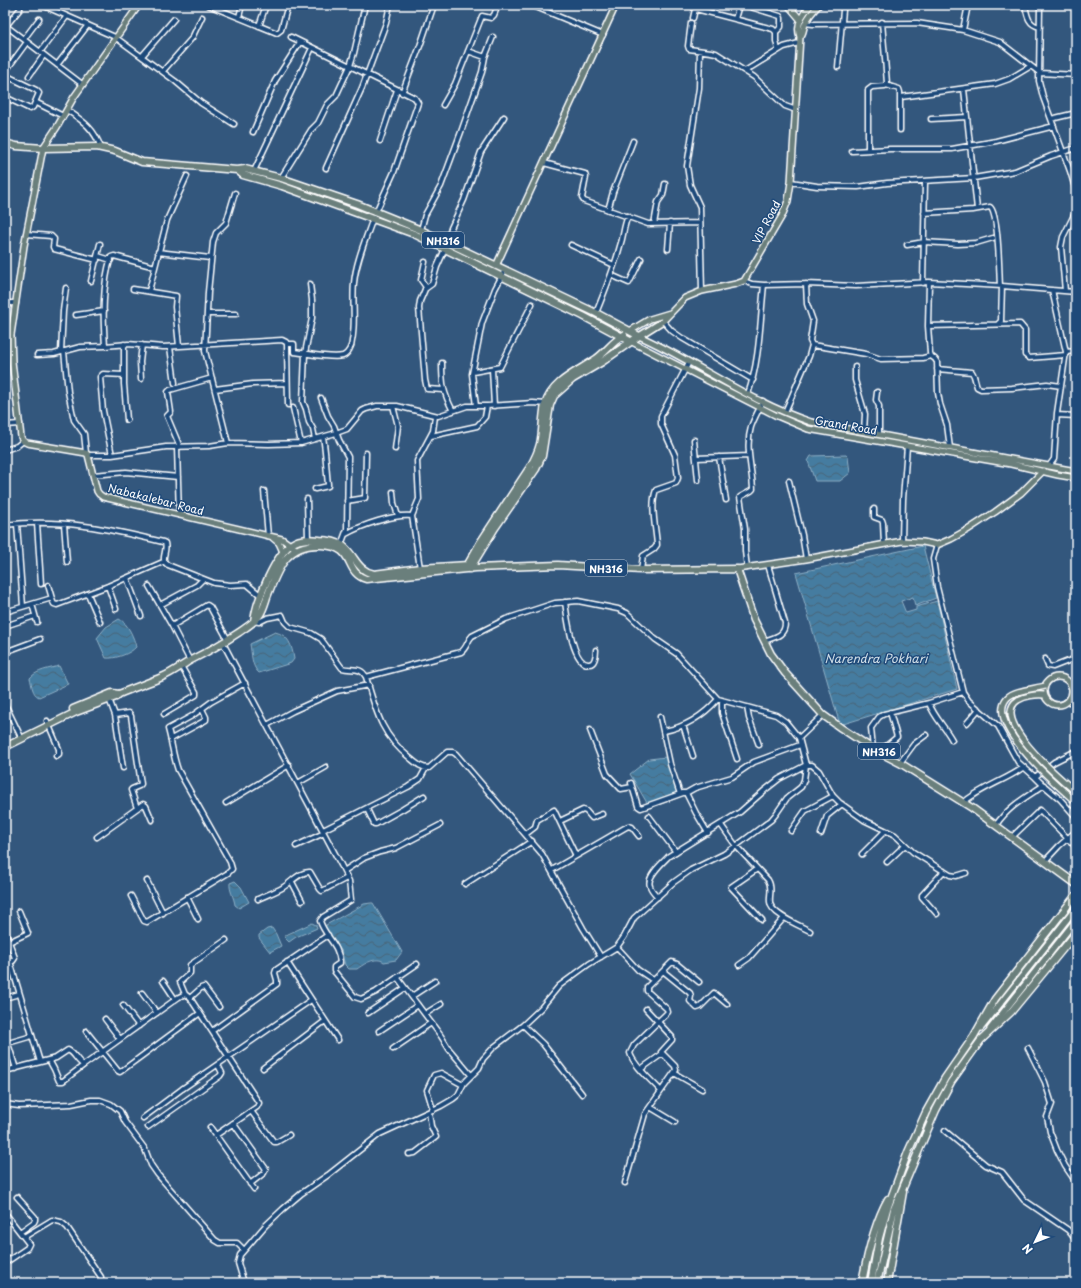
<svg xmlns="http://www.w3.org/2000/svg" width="1081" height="1288" font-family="'Playpen Sans',sans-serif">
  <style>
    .water { fill: url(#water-waves); stroke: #8fb0c6 }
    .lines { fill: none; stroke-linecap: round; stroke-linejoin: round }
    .minor-casing { stroke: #fff; stroke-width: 7 }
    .major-casing { stroke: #fff; stroke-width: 8 }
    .highway-casing { stroke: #fff; stroke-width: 9 }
    .minor { stroke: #1f4a7a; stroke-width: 4 }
    .major { stroke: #6b7f7c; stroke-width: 5 }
    .highway { stroke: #6b7f7c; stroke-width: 6 }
    .major-bridge-casing { stroke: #fff; stroke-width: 8; stroke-linecap: butt }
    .major-bridge { stroke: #6b7f7c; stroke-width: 5 }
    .labels { text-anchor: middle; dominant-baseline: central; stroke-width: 3; stroke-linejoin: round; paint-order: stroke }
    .shield { fill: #1f4a7a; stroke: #bcc9d7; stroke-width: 1 }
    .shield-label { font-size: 10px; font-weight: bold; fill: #fff }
    .street-label { font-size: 11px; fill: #fff; stroke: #1f4a7a }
    .water-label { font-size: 12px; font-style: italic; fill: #d0dee7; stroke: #1f4a7a }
  </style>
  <defs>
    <pattern id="water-waves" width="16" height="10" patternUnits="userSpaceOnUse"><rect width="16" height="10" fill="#447ba0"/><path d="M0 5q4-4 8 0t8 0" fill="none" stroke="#486476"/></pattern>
  </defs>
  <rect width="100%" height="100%" fill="#33577d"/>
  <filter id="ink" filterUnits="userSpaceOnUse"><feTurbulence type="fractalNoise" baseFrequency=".025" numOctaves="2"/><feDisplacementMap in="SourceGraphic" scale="8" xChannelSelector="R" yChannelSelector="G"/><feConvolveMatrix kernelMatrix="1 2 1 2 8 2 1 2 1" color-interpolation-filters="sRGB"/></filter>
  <g filter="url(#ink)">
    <!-- water -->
    <path class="water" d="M 846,455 L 848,457 L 850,473 L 840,481 L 815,481 L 808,461 L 811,456 Z
      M 923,546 L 936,598 L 915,606 L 913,597 L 901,601 L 906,613 L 916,610 L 916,607 L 937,601 L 957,689 L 840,725 L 796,573 Z
      M 119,619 C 128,623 134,638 136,647 C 130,654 115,659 106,658 L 97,638 L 106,627 Z
      M 275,632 C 289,635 292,646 294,659 L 291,663 L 259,673 C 251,666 252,654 250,644 Z
      M 59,666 L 68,684 L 39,697 C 32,694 32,685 30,678 C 37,670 49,669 59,666 Z
      M 666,757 L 680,797 L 650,808 L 630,774 L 649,759 Z
      M 235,881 L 241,887 L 249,902 L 239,908 L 235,905 C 234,897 229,890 230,883 Z
      M 371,903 L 373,903 L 402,952 L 396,960 L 384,962 C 376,956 364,964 357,969 L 349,969 L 345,965 L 341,950 L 325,930 L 326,925 L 364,904 Z
      M 312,923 L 316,925 L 317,928 L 315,929 L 296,937 L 289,942 L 284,937 L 288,934 Z
      M 272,928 L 276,934 L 281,946 L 270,952 L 259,938 L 259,935 L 267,929 Z"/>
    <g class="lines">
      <defs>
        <path id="minor" d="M 42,5 L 115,37 L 175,81 L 201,103 L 234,124
          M 208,5 L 277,33 L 281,30 L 288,5
          M 531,5 L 603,35
          M 744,5 L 780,16 L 781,18 L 781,27 L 776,32
          M 1025,5 C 1027,15 1028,25 1040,27
          M 1040,5 L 1039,81 L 1043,97 L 1070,171 L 1076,191
          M 696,9 L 773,29 L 776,32 L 776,41 L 778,50
          M 239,17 L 242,5
          M 693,18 L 696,5
          M 735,19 L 739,5
          M 691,23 L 688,46 L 689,49 L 711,52 L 716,53 L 754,77 L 785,106 L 796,110
          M 805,23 L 813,24 L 917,23 L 963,30 L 1000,42 L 1040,73 L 1076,75
          M 5,25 L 82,84
          M 6,26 L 20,9
          M 259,26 L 266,5
          M 963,30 L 968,5
          M 291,37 L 415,98 L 418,103 L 394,172 L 376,212
          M 24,39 L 39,19
          M 468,51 L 485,57
          M 700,51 L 699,88 L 687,166 L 690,185 L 700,207 L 702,291
          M 40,52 L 67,16
          M 142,56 L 174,19
          M 57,65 L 88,25
          M 838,67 L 843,10 L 841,5
          M 163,71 L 192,38 L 202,17
          M 745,71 L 784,47 L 799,43
          M 5,72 L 27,42
          M 5,75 L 36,90 L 39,93 L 33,107 L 30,109 L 5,97
          M 29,76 L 44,55
          M 886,85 L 899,89 L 900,92 L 900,130
          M 5,88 L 10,78
          M 964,89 L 977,209
          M 402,93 L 420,46 L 434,5
          M 901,97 L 995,84 L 1009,79 L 1031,66
          M 35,102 L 63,116
          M 443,105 L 455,84 L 482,16 L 491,18 L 494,15 L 498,5
          M 67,110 C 83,121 94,128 101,148
          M 931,119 L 967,117
          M 1051,119 L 1076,113
          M 253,132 L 275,81 L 300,42
          M 380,141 L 397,90
          M 868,150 L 868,90 L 872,87 L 885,86 L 887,83 L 882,22
          M 852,151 L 890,149 L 952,149 L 996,141 L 1054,126
          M 544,163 L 585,174 L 586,177 L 582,198 L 584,201 L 648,224 L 700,223
          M 326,168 L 362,88 L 386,23 L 390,5
          M 254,171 L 312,48
          M 281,178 L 311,130 L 318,123 L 327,105 L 336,96 L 350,66 L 354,53 L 365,5
          M 791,182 L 817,186 L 858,187 L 887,183 L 974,178 L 1015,171 L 1051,156 L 1076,148
          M 608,210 L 613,192 L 633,141
          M 924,213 L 973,210 L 990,207 C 999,214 999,272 1000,286
          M 654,224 L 658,202 L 663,195 L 665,184
          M 421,230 L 425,215 L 441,186 L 461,132 L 482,72 L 485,57 L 493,37
          M 26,234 L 51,236 L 54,239 L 53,247 L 54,249 L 97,260
          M 571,245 L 614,265
          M 907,245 L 924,242 L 958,244 L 976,243 L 993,238
          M 668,249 L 670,223
          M 158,252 L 210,258
          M 98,256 L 111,260
          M 425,262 L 421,280 L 426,287 L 420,301 L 419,308 L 425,380 L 427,389 L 444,390
          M 611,275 L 629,283 L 641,259
          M 91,281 L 100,244
          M 744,281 L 752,284 L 764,285 L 806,284 L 856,286 L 929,282 L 1002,286 L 1076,292
          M 929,282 L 928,326 L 930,353 L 931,356 L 935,359 L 937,362 L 938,393 L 940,404 L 947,425 L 950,448
          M 923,283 L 925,182
          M 310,284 L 312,300 L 312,318 L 305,353 L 303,402 L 306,409 L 309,422 L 313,429 L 315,439
          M 806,284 L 807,304 L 813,321 L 810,341 L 812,345 L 866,354 L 881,359 L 923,358 L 931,356
          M 133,289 L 176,296 L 175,307 L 179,346
          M 425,289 L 432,284 L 437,267 L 445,249 L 451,228 L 464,200 L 481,152 L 504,117
          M 149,291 L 167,220 L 187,176
          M 1065,291 L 1061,247 L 1063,237 L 1076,211
          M 5,303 L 16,303
          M 596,313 C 605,291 614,269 620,246 C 624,235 623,228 628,216
          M 207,314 L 236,314
          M 76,315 L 104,311
          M 663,321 L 672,331 L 682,338 L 753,380
          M 998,324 L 1001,321 L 1002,286
          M 928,326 L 1020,324 L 1025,330 L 1025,355 L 1029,358 L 1066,355
          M 124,344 L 124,384 L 127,420
          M 287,344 L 294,344 L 294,352 C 307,353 330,359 343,356 C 348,354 352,346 352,341 C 356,322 352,302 354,283 C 356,261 366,239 373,218
          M 105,346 C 103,317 102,286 111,257 L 114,256 L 155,267
          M 170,347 L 175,383
          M 64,351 L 68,392 L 74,420 L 84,434 L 86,453
          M 61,352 L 63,311 L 66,288
          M 1066,352 L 1076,351
          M 37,355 L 54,354 L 80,347 L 105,346 L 128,344 L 163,347 L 282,340 L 286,342 L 287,344 L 288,405
          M 442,363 C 442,384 443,392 453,411
          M 855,367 L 855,380 L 865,414 L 864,432
          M 492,369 L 494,406
          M 937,369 L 972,372 L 974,376 L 977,387 L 981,389 L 1012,388 L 1047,384 L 1061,386
          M 473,372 L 500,367 L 532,304
          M 141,379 L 140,362 L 142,345
          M 215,389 L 253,384 L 287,383
          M 877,392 L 876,400 L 879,406 L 879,435
          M 748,394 C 760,360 760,321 764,285
          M 321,398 L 328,416 L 334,426 L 339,440 L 348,457 L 347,529 L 341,545
          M 393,406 L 398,426 L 395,449
          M 476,406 L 472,374 L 482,323 L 495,289 L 505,270
          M 293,408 L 301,443
          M 785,412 L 809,356 L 812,345
          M 1057,415 L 1076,416
          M 5,425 L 20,424
          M 431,436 L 477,426 L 485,417 L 487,406
          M 694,440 L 698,480
          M 228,443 L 205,351 L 208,292 L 213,242 L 216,233 L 226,223 L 235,193
          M 177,447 L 179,515
          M 180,447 L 167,416 L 171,412 L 168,392 L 170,390 L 212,378
          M 5,450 L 17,446 L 23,441
          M 88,455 L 112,455 L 166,447 L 209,446 L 228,443 L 269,444 L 301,443 L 336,433 L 347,429 L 362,411 L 366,409 L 377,406 L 397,406 L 438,416 L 467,406 L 487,406 L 533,403 L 546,404
          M 112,455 L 103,411 L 100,377 L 103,374 L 124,375
          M 719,457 L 726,500
          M 696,458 L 749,456
          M 1049,466 L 1054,459 L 1057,413 L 1066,352 L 1052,290
          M 93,475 L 126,472 L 178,477
          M 789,481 L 802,535 L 806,559
          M 315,489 L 328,486 L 328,484 C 326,468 326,453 323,437
          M 264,491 L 268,536
          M 393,492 L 394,503 L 398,516
          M 307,499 L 308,539
          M 347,501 L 365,498 L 366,453
          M 874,509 L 874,517 L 882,520 L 883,523 L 884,544
          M 37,523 L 41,584
          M 17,524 L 23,606
          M 64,524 L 67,562
          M 5,525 C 60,518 110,529 163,542 L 165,543 C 168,552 159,559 168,565 L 214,583 L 230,585 L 247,584 L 260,595
          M 346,534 C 362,525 394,514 412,516
          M 902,541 L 903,499 L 907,446
          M 937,545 L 933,559 L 937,587 L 963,692 L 969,701 L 998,726 L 1018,762 L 1035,777 L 1054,762 L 1076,751
          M 420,568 L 412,516 L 419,499 L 417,461 L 433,431 L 435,416
          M 747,568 L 745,551 L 745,529 L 740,497 L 751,491 L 753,489 C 752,468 745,447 751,427 C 754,418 759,410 763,401
          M 641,570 L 643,556 L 654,549 L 657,545 C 656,529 650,505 656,490 L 676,483 L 678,478 L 675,455 L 661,424 L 661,416 L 689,362
          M 127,578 L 141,616
          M 48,585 L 53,602 L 54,604 L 57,605 L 108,586 L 163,562
          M 108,586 L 116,609
          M 149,586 L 172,626 L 190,661
          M 88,594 L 100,622
          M 565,602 C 567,615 572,663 588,664 C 595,665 596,655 596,650
          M 32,604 L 37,622
          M 160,605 L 197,585 L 203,579
          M 5,612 L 52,598
          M 254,621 L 259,622 L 267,618 L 282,615 L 285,622 L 290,627 L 311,633 L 321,639 L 342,668 C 351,671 361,666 366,677 C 376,711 381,735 410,758 C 416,763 421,768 429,768 L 447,752 L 453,752 L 456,754 L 542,854 L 583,928 L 601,957
          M 5,626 L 35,616
          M 172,626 L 207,605 L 210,607 L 228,640
          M 764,641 C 775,637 785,636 785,623 L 768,565
          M 223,643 L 341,865 L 349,881 L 351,900 L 323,917 L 320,921 C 325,937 339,944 340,963 L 334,967 L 334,971 L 355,997 L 361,999 L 376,992 L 417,964
          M 5,652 L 40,639
          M 1045,659 L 1048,666 L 1053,667 L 1076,658
          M 5,661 L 6,667 L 5,668
          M 366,677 L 461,652 C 467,648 467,641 472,636 L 506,619 L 555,603 L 578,601 L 618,609 L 627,613 L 655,639 L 677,654 L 718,699 L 776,715 L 786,722 L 799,738
          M 109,699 L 115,715 L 123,768
          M 722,700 L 722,713 L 737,759
          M 929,703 C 934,717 945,727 952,740
          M 5,704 L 20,735
          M 747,707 L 749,718 L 759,745
          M 164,714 L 196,695 L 196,692 L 181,666
          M 115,715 L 129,713 L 131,716 L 141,784 L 139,786 L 132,789 L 131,790 L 137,808
          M 660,717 L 670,764 L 680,794
          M 47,721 L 59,749 L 59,754 L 56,756
          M 967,723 L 979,709
          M 267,725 L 293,711 L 337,691 L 369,685
          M 683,725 L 693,756
          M 590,730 L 607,774 L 621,789 L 632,787
          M 664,731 C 686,727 704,715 718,699
          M 171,739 L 206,720 L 206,717 L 202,709
          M 873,749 L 871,728 L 879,717 L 884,714 L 929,703 L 963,692
          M 879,752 L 897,737 L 890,712
          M 900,763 L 914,744 L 926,735
          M 1035,777 L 1041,783 L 1060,799 L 1076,817
          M 298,783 L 326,767
          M 631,783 L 638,806 L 641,808 L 683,793 L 686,793 L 696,813 L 708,833
          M 686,793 L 695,788 L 732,777 L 754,762 L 800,745
          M 226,803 L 289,765
          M 963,803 C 981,787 1005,781 1024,767
          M 367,809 L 374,824 L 376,824 L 403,809 L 424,796
          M 649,816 L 676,852
          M 560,821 L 583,810 L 586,811 L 592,818 L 602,814
          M 721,825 L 736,846 L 768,880 C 773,888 769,894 770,902 C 770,914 801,926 810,931
          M 996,825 C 1009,806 1025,798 1044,785
          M 323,830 L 408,787 L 420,779 L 426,768
          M 791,831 L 805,811 L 833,796
          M 526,834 L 535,827 L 537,820 L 554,810 L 576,856
          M 821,834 L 827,816 L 842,804
          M 97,837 L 143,804 L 146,806 L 152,820
          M 1012,837 L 1040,810 L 1076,847
          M 296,846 L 324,833
          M 862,854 L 885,831
          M 1045,861 L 1059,846 L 1076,831
          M 887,862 L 905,845
          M 757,869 L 731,887 L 762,920
          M 552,870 L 628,826 L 632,827 L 639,836
          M 344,871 L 364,858 L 380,852 L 396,848 L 440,825
          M 147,881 L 163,913
          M 292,882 L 302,901
          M 465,884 L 532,841
          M 131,896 L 144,921 L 147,922 L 228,873 L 232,869 L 230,862 L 178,770 C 173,756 172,743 168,729 L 192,716 L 211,702 L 245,683
          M 187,897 L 198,919
          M 658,897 C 655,894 651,890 650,886 C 646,877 663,862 669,856 L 740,812 L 765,790 L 779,779 L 806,765 L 812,765 L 819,771 L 833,796 L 839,802 L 864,820 L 895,835 L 913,852 L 950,875 L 956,876 L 966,873
          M 258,899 C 266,895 275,892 282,888 C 291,883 300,871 310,872 L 320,889 L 322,891 L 347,878
          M 937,914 L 922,897 L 922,895 L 944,871
          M 5,931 L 15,958 L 13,961 L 5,963
          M 9,942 L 28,933 L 19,911
          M 617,947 L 638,970 L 653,980
          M 10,961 L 40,1062
          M 287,962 L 338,1040
          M 739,965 L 749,958 L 784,918
          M 663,971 L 690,993 L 691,996 L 690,1001 L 697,1008 L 700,1007 L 714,993 L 727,1004
          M 397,977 L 441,1036 L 449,1049 L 471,1075
          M 163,981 L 175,999
          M 142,993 L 157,1013
          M 185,994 L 180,982 L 190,973 L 190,965 L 226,940
          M 412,996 L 435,981
          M 5,998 L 19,994
          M 190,998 L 201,988 L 204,987 L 219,1007
          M 123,1005 L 139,1026
          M 368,1013 L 405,988
          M 425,1014 L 441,1004
          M 105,1019 L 120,1039
          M 523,1025 L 543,1044 L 582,1094
          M 86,1031 L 118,1071 L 120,1072 L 200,1013
          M 212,1031 L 277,984 L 277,980 L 275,973 L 276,970 L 328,935
          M 379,1031 L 418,1005
          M 5,1037 L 8,1043 L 16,1069
          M 8,1043 L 32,1036
          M 1028,1048 L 1045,1082 L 1052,1104 L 1047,1117 L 1050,1132 L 1057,1150 L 1065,1166 L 1076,1182
          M 393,1049 L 431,1023
          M 49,1060 L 54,1069 L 59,1081 L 63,1081 L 84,1065
          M 263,1068 L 325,1021
          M 641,1069 L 662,1054
          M 5,1071 L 56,1058 L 68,1050 C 75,1053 77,1062 84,1065 L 179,997 L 185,994 L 190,998 L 259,1103 L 257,1107 L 216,1135
          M 674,1073 L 702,1089
          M 661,1091 C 652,1081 633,1065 630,1053 L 634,1045 L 668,1012 L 667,1009 L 647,991 L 647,987 L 672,962 L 677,964 L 699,982
          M 5,1104 L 19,1106 L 48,1105 L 71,1104 L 91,1100 L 100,1100 L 111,1104 L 120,1111 L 125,1122 L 145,1149 L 151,1165 L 158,1175 L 215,1240 L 220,1243 L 237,1243 L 244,1250
          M 650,1107 L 675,1122
          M 433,1110 L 427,1090 L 434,1075 L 441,1073 L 463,1085
          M 251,1111 L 274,1142 L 277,1142 L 289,1135
          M 143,1118 L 182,1089 L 311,1000
          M 233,1123 L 266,1169 L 264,1173 L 250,1184
          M 148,1127 L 220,1076 L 222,1073 L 218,1065
          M 210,1127 L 254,1189
          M 945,1131 L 986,1165 L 1002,1172 L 1024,1200 L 1068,1230 L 1076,1240
          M 409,1154 L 415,1153 L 436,1137 L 431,1126 L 429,1112
          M 625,1183 L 645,1114 L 676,1070 L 675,1066 L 661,1052 L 672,1040 L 672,1037 L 646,1009
          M 17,1197 L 35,1217 L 35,1220 L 34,1222 L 20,1232
          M 5,1213 L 29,1244 L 27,1248 L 5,1263
          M 24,1237 L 52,1220 L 61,1222 L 67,1227 L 101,1277 L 101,1283
          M 244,1283 L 238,1263 L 240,1255 L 265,1226 L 283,1209 L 302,1193 L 328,1175 L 380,1134 L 441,1106 L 453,1099 L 458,1095 L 464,1083 L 479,1068 L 483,1059 L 494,1047 L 523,1025 L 541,1008 L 559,986 L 589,964 L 617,947 L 624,937 L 634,918 L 674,882 L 691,870 L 724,854 L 736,846 L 771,820 L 776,814 L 787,798 L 801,787 L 804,780 L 806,765 L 799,738 L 823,715"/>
        <path id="major" d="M 139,5 L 74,97 L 57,127 L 43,148 L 24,246 L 11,335 L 12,361 L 21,437 L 23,441 L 27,443 L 86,453 L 88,455 L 97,491 L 99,494 L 103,497 L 282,539 L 296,549
          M 788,5 L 800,19
          M 800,37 C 804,33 803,29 805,24 C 808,17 813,11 819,5
          M 496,266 L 616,5
          M 630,331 L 650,319 L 670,313
          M 639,336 C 697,362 749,402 811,422 L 1076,471
          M 639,336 L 663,321 L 685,298 L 702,291 L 736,284 L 744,281 L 782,216 L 788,201 L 791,182 L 800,37 C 795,24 803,13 811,5
          M 630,341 L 775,415 L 808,429 L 1011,464 L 1058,475 L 1076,478
          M 273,538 L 279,543 L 283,552
          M 737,569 L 806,559 L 902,541 L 923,542 L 937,545 L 951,539 L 969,529 L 995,512 L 1021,493 L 1043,471
          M1044 691a14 14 0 1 1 28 0a14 14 0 1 1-28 0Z
          M 981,1028 L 1076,908
          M 990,1029 L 1076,920"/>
        <path id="highway" d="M 5,143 L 16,146 L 43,148 L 97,147 L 115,151 L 142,162 L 237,170 L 245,169 L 281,178 L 357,204 L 421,230 L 596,313 L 639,336 L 602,362 L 573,379 L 554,396 L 550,405 L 542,456 L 536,469 L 495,528 L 470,569
          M 237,170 L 243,175 L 282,186 L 414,234 L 583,316 L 630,341
          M 467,566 L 480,543 L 530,467 C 534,460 538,452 540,444 C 543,432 542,418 545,405 C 552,381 577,372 596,359 C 606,352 613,341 624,335
          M 476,568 L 558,565 L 641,570 L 737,569 L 754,620 L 771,654 L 785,673 L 823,715 L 841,728 L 873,749 L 900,763 L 972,808 L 1076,884
          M 73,709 L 112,693 L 119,694
          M 5,747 L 76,712 L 116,697 L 119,694 C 133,688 148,683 162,677 C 172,673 181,666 191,660 C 207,652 223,643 238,633 C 245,628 254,623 259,616 C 263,611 265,603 267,597 C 278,569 286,543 321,545 C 357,546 343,572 366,579 L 476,568 L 472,565 L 468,565 L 420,568 L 374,574 C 356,570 356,556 343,546 C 336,541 328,540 320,540 C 311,539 301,538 293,543 C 275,554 256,602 254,621
          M 862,1283 C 867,1255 874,1224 888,1199
          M 871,1283 L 879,1238 L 887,1209 L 908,1152 L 926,1112 L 945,1078 L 974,1036 L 995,999 L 1076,895
          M 877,1283 L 894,1209 L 936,1110 L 951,1082 L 981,1040 L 1011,1012 L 1076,933
          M 887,1283 L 903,1192"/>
      </defs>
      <!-- minor casing -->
      <use href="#minor" class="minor-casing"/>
      <!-- major casing -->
      <use href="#major" class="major-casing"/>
      <!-- highway casing -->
      <use href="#highway" class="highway-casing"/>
      <!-- minor -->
      <use href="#minor" class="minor"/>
      <!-- major -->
      <use href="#major" class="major"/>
      <!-- highway -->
      <use href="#highway" class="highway"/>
      <defs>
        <path id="major-bridge" d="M 1045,686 C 1035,689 1014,690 1007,698 C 984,724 1058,786 1076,802
          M 1044,695 C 1036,694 1025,696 1018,700 C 988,719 1062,780 1076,792"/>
      </defs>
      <!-- major-bridge casing -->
      <use href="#major-bridge" class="major-bridge-casing"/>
      <!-- major-bridge -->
      <use href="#major-bridge" class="major-bridge"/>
    </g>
  </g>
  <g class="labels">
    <!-- shield labels -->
    <g class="shield">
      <rect x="422" y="232" width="42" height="16" rx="3"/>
      <rect x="585" y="560" width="42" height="16" rx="3"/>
      <rect x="858" y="743" width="42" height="16" rx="3"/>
    </g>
    <g class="shield-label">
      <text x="443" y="240">NH316</text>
      <text x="606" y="568">NH316</text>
      <text x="879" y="751">NH316</text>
    </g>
    <!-- street labels -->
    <g class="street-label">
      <text transform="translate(766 222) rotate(-62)">VIP Road</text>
      <text transform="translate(846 425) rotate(10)">Grand Road</text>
      <text transform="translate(156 499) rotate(14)">Nabakalebar Road</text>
    </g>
    <!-- water labels -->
    <g class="water-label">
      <text x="876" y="658">Narendra Pokhari</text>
    </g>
  </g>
  <!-- margin -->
  <rect width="1081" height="1288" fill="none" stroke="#1f4a7a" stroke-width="20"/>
  <rect x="10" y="10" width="1061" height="1268" fill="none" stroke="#fff" stroke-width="1.5" filter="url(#ink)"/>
  <!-- north arrow -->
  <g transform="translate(1035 1242) rotate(227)" stroke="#1f4a7a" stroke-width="3" paint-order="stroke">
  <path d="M0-3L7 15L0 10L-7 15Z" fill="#ffffff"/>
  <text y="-6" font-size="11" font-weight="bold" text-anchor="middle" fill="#ffffff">N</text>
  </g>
</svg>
